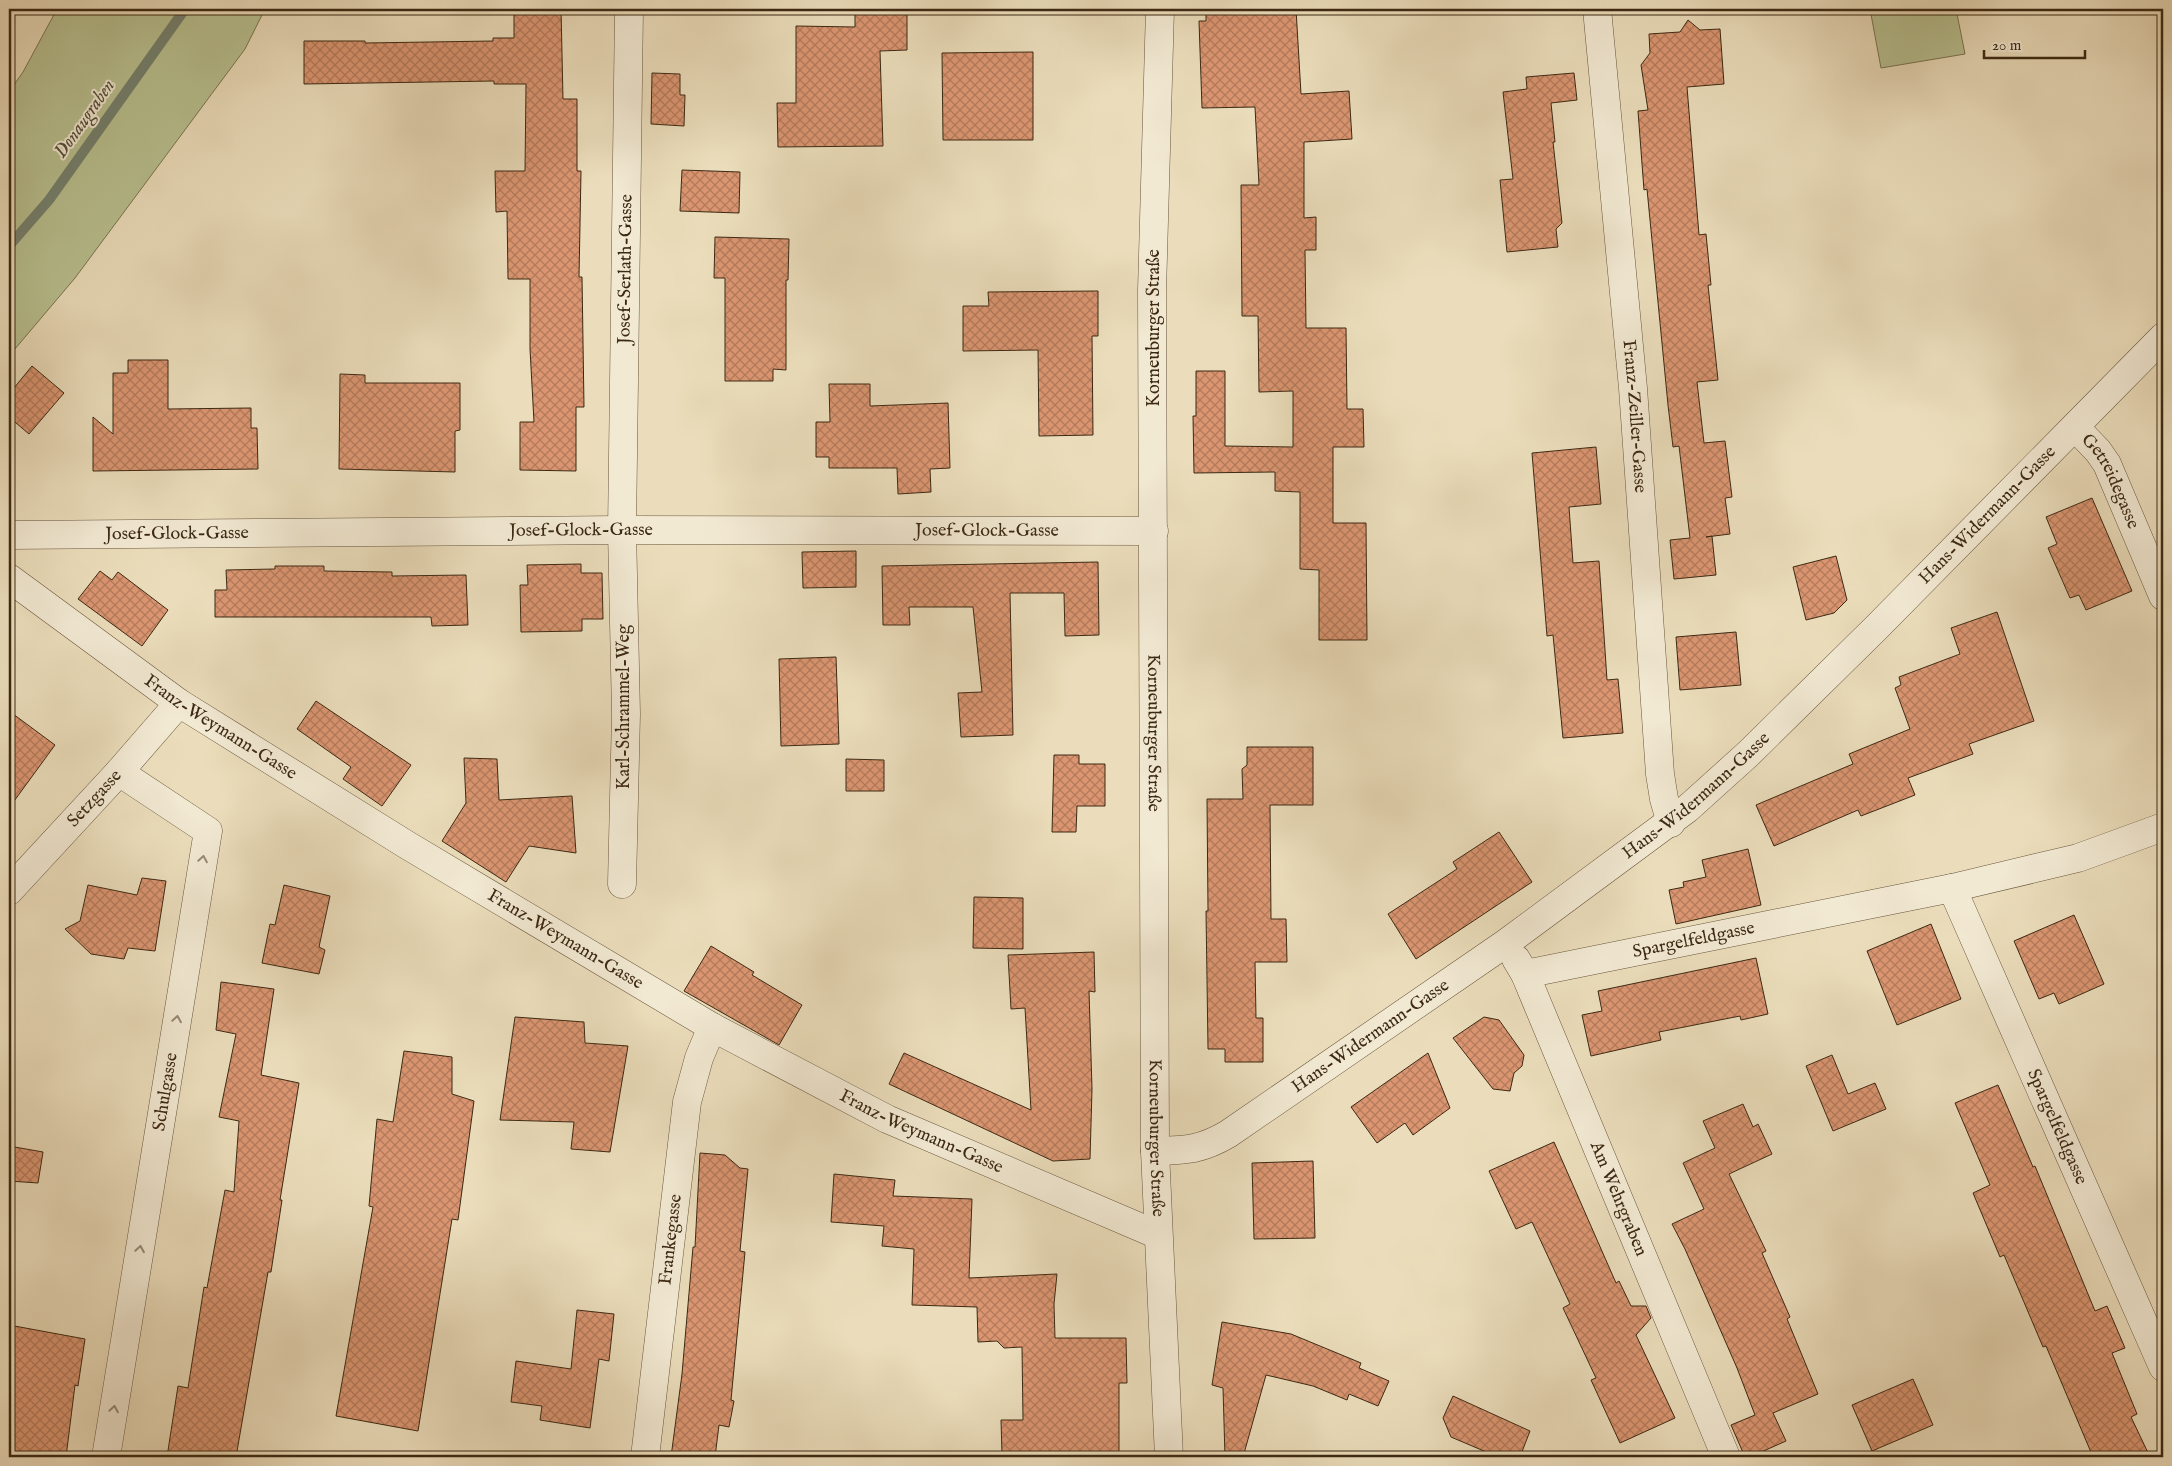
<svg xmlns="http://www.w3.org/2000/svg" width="2172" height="1466" font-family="'IM FELL English',serif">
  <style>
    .green { fill: #b8c090; stroke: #7a7452 }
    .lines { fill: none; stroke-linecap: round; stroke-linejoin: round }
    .stream { stroke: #74816f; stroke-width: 10 }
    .building { fill: url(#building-cross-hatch); stroke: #3c2913 }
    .minor-casing { stroke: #68563d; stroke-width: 29 }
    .tertiary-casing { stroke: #68563d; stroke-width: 29 }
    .minor { stroke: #f2e9d3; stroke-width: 28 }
    .tertiary { stroke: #f2e9d3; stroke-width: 28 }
    .oneway { stroke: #978973 }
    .labels { text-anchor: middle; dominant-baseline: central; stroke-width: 4; stroke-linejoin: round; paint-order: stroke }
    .street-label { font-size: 18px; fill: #3c2913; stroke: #f2e9d3 }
    .water-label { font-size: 19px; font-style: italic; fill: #534e3a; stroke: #f2e9d3 }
  </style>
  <defs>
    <pattern id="building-cross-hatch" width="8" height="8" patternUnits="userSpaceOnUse" patternTransform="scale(1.25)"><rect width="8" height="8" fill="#db9671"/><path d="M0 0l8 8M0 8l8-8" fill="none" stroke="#b37a5c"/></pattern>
  </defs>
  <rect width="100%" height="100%" fill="#ebddbb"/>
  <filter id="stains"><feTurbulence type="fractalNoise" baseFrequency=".004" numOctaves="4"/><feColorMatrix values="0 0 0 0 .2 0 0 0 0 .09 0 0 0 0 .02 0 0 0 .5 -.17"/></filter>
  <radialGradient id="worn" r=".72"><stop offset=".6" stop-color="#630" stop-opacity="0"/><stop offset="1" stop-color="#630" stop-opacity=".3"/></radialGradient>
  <!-- green -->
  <path class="green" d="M 57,9 L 265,9 L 245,49 L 75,278 L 9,356 L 9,92 L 23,72 Z
    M 1870,9 L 1956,9 L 1965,54 L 1881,68 Z"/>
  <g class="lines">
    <!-- stream -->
    <path class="stream" d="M 9,246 L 49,200 L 185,9"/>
  </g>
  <!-- building -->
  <path class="building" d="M 514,9 L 561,9 L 563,99 L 577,99 L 577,171 L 581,171 L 579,277 L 582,277 L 584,407 L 576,407 L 576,471 L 520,470 L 520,422 L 534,422 L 530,349 L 530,279 L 508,279 L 507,211 L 496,212 L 495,171 L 525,171 L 526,84 L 494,84 L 494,81 L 304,84 L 304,41 L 365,41 L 365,43 L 493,41 L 493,38 L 514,38 Z
    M 855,9 L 907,9 L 907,50 L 880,51 L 883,146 L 778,147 L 777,103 L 796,103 L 796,26 L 855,27 Z
    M 1206,9 L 1296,9 L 1301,94 L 1349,91 L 1352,139 L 1304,142 L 1304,218 L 1316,217 L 1316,250 L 1305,250 L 1306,328 L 1346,328 L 1347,409 L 1363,409 L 1364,447 L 1333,447 L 1333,523 L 1366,523 L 1367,640 L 1319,640 L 1319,570 L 1300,569 L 1300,492 L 1275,491 L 1275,472 L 1194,473 L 1193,416 L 1196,416 L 1196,371 L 1225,371 L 1225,446 L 1293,447 L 1293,391 L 1259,392 L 1258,316 L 1242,316 L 1241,185 L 1259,185 L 1255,107 L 1202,108 L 1199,21 L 1206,21 Z
    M 1688,20 L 1700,30 L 1720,29 L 1724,84 L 1687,87 L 1699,235 L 1706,234 L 1711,285 L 1708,285 L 1718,380 L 1697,382 L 1704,443 L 1725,441 L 1732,497 L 1725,498 L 1730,534 L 1706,537 L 1712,536 L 1716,575 L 1674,579 L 1670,540 L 1690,538 L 1679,446 L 1673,447 L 1668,405 L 1647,189 L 1644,190 L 1638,111 L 1648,110 L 1641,65 L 1650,53 L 1649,34 L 1680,32 Z
    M 1033,52 L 1033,140 L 943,140 L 942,53 Z
    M 652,73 L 680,74 L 680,95 L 685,95 L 684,126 L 651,124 Z
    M 1574,73 L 1577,100 L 1551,103 L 1555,142 L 1553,142 L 1562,223 L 1556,229 L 1558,247 L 1507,252 L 1500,180 L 1513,179 L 1503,92 L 1527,89 L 1526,77 Z
    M 682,170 L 740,172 L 739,213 L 680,211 Z
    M 715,237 L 789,239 L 788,280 L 786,280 L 786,370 L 773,369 L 773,381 L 725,381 L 725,278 L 714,278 Z
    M 1098,291 L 1098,336 L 1092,336 L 1093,435 L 1039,436 L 1038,350 L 963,351 L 963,306 L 989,306 L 988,292 Z
    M 128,360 L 168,360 L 168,409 L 251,408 L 251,428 L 257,428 L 258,469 L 93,471 L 93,417 L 113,434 L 113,373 L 128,373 Z
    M 32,366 L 64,393 L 29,434 L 9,417 L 9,394 Z
    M 340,374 L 365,375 L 365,383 L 460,383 L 460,430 L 455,431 L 455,472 L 339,469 Z
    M 829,384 L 870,384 L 870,406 L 948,403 L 950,468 L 930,469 L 931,492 L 898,494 L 897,468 L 829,468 L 829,457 L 816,457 L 816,422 L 830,422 Z
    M 1596,447 L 1601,504 L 1569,507 L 1573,563 L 1599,561 L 1607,680 L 1618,679 L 1623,733 L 1563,738 L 1553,635 L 1547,636 L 1532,453 Z
    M 2092,498 L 2132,591 L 2086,610 L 2079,595 L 2070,598 L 2048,548 L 2057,544 L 2046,517 Z
    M 856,551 L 856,587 L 803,588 L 802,552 Z
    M 1836,556 L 1847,600 L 1834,613 L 1806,620 L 1793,567 Z
    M 1098,562 L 1099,635 L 1065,636 L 1064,593 L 1010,593 L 1013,735 L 961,737 L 958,693 L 982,692 L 973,607 L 909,607 L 910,625 L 883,625 L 882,566 Z
    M 581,564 L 581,573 L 602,573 L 603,619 L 582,619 L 582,631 L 521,632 L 520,585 L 528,585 L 527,565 Z
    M 275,566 L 324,566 L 324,571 L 392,572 L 392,576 L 466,575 L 468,625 L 432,626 L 431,617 L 215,617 L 215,590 L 227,590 L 226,570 L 275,569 Z
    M 100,571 L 112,580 L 118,572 L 168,610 L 142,646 L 78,599 Z
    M 1997,612 L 2034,721 L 1969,744 L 1973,754 L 1908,778 L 1915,795 L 1861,816 L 1858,810 L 1774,846 L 1756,805 L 1853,764 L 1849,754 L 1910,729 L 1895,688 L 1901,685 L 1899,677 L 1960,654 L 1951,628 Z
    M 1736,632 L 1741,685 L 1680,690 L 1676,637 Z
    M 836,657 L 839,744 L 781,746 L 779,659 Z
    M 316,701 L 411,765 L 382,806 L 343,779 L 351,767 L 297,729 Z
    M 9,711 L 55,745 L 9,808 Z
    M 1247,747 L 1313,747 L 1313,805 L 1270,805 L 1271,919 L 1286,919 L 1287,962 L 1255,962 L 1256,1018 L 1263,1018 L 1263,1062 L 1225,1062 L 1225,1049 L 1208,1049 L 1206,911 L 1208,911 L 1207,799 L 1243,799 L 1242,769 L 1247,765 Z
    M 1054,755 L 1079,755 L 1079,764 L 1105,764 L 1105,806 L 1077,806 L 1076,832 L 1052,832 Z
    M 464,758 L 497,759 L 499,800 L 572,796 L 576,853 L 529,846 L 506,882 L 442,841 L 466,803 Z
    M 846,759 L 884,760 L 884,791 L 846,791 Z
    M 1499,832 L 1532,882 L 1416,959 L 1388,914 L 1457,869 L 1453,862 Z
    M 1748,849 L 1761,905 L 1676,924 L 1669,890 L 1684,887 L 1683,882 L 1706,877 L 1702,860 Z
    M 142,878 L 166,881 L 155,951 L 128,948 L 124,959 L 91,954 L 65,929 L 80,921 L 88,885 L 137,895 Z
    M 284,885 L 330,896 L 319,947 L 325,950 L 319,974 L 262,963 L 270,924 L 275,925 Z
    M 974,897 L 1023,898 L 1023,949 L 973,948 Z
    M 2074,915 L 2104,984 L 2059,1004 L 2054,993 L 2039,999 L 2014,941 Z
    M 1931,924 L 1961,999 L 1897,1025 L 1867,951 Z
    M 711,946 L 754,972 L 752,975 L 802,1005 L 779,1045 L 684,991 Z
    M 1094,952 L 1095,992 L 1089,991 L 1092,1089 L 1090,1159 L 1053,1161 L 889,1084 L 904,1053 L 1031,1110 L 1025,1008 L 1011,1009 L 1008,955 Z
    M 1756,958 L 1768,1014 L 1741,1020 L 1740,1016 L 1659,1032 L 1661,1040 L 1591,1056 L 1582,1015 L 1602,1011 L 1598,991 Z
    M 221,982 L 274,989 L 261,1075 L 299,1083 L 280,1200 L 282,1200 L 271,1272 L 268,1272 L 236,1457 L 167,1457 L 178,1386 L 188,1388 L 204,1287 L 207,1288 L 225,1190 L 234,1192 L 239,1121 L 219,1117 L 236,1034 L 216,1030 Z
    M 515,1017 L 584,1022 L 585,1043 L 628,1046 L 610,1152 L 571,1149 L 574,1122 L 500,1120 Z
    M 1484,1017 L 1499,1020 L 1524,1055 L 1522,1066 L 1514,1073 L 1510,1091 L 1493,1089 L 1453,1038 Z
    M 404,1051 L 452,1057 L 452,1094 L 474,1101 L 458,1220 L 452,1219 L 418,1431 L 336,1416 L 373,1207 L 369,1206 L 377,1119 L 393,1122 Z
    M 1428,1053 L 1450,1108 L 1413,1135 L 1405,1123 L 1377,1143 L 1351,1107 Z
    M 1832,1055 L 1848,1094 L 1875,1083 L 1886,1109 L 1833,1131 L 1806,1066 Z
    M 1998,1085 L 2033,1167 L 2035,1166 L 2095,1311 L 2107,1306 L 2125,1348 L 2112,1353 L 2137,1414 L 2131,1417 L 2150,1457 L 2093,1457 L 2046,1346 L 2043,1347 L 2004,1255 L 2000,1257 L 1973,1193 L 1990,1185 L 1955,1103 Z
    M 1743,1104 L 1753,1127 L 1758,1124 L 1772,1154 L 1729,1174 L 1766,1251 L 1762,1253 L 1790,1317 L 1787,1319 L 1818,1394 L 1773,1413 L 1786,1441 L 1750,1457 L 1745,1457 L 1731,1425 L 1755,1415 L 1737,1368 L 1685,1249 L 1672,1224 L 1704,1209 L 1683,1163 L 1715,1148 L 1703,1121 Z
    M 1554,1142 L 1616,1283 L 1619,1281 L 1631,1306 L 1646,1306 L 1651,1318 L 1636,1335 L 1675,1418 L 1620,1443 L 1591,1380 L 1596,1378 L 1563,1308 L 1570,1304 L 1532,1222 L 1516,1229 L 1489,1171 Z
    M 9,1146 L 43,1152 L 38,1183 L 9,1181 Z
    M 700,1153 L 725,1155 L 740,1168 L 748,1169 L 740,1251 L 745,1252 L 731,1400 L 734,1401 L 729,1427 L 719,1425 L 715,1457 L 671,1457 L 682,1374 L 693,1247 L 695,1247 Z
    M 1313,1161 L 1315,1238 L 1254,1239 L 1252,1163 Z
    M 834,1174 L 895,1180 L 893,1196 L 972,1199 L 969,1278 L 1057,1274 L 1054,1304 L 1055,1338 L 1126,1338 L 1127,1383 L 1119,1383 L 1119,1455 L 1002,1455 L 1001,1420 L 1023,1420 L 1022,1347 L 1004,1348 L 997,1341 L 978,1342 L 977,1307 L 912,1305 L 914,1249 L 882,1246 L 884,1226 L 831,1222 Z
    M 577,1310 L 614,1314 L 609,1361 L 599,1359 L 590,1428 L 540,1420 L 542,1406 L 511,1402 L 516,1361 L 571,1369 Z
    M 1222,1322 L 1291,1334 L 1361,1363 L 1359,1368 L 1389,1381 L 1378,1406 L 1349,1394 L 1347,1400 L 1313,1386 L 1266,1375 L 1243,1457 L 1225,1457 L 1223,1388 L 1212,1385 Z
    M 9,1325 L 85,1339 L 78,1386 L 75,1385 L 66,1457 L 9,1457 Z
    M 1913,1379 L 1933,1425 L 1872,1451 L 1852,1405 Z
    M 1453,1396 L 1530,1431 L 1520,1457 L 1498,1457 L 1451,1437 L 1443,1418 Z"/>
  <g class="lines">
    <defs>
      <g id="minor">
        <path id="s1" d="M 1597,9 L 1633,388 L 1660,774 L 1664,799 L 1671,823"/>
        <path id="s2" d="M 2075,427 L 2098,451 L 2107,464 L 2163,596"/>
        <path id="s3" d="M 9,535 L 622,530 L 1154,531"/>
        <path id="s4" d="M 622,884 L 626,714 L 622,530 L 629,9"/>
        <path id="s5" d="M 1952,888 L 2163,1367"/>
        <path id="s6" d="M 9,891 L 119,772 L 179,703"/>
        <path id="s7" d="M 1516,959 L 1525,974 L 1726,1457"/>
        <path id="s8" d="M 1525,974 L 1952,888 L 2078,858 L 2163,827"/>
        <path id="s9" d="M 1155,1151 C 1186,1150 1201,1150 1228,1134 L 1506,943 L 1687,809 L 1748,754 L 1876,628 L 2163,337"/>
        <path id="s10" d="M 106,1457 L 208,831 L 119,772"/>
        <path id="s11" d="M 645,1457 L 687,1102 L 699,1058 L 712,1027"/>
      </g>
      <g id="tertiary">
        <path id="s12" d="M 1160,9 L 1152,291 L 1155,1151 L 1169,1457"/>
        <path id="s13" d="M 9,578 L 179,703 L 407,845 L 712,1027 L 887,1119 L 1158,1235"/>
      </g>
    </defs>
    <!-- minor casing -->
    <use href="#minor" class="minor-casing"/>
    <!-- tertiary casing -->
    <use href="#tertiary" class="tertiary-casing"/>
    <!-- minor -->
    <use href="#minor" class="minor"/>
    <!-- tertiary -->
    <use href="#tertiary" class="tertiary"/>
  </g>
  <!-- one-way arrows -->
  <defs><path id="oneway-chevron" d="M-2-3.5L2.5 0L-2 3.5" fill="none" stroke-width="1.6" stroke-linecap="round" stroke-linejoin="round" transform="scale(1.25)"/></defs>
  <g class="oneway">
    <use href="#oneway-chevron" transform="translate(203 859) rotate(-81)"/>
    <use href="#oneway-chevron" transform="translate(177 1019) rotate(-81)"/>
    <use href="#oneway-chevron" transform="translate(140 1249) rotate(-81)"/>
    <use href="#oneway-chevron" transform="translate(114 1409) rotate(-81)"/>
  </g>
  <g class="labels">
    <!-- street labels -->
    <g class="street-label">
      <text stroke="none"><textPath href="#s4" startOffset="615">Josef-Serlath-Gasse</textPath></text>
      <text transform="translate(1154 328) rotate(-90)">Korneuburger Straße</text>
      <text stroke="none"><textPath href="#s1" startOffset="409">Franz-Zeiller-Gasse</textPath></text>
      <text stroke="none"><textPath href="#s2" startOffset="66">Getreidegasse</textPath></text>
      <text stroke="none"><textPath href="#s9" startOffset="1059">Hans-Widermann-Gasse</textPath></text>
      <text stroke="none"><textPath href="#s3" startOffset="572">Josef-Glock-Gasse</textPath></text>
      <text stroke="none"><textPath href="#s3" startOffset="978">Josef-Glock-Gasse</textPath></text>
      <text stroke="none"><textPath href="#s3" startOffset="168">Josef-Glock-Gasse</textPath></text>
      <text transform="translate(624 707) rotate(-90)">Karl-Schrammel-Weg</text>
      <text stroke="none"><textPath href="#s13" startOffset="259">Franz-Weymann-Gasse</textPath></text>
      <text stroke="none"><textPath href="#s12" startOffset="724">Korneuburger Straße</textPath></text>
      <text stroke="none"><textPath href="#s9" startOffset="654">Hans-Widermann-Gasse</textPath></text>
      <text stroke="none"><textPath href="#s6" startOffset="126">Setzgasse</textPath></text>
      <text stroke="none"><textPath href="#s13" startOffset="664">Franz-Weymann-Gasse</textPath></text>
      <text stroke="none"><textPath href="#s8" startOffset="172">Spargelfeldgasse</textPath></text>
      <text stroke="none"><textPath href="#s9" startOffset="249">Hans-Widermann-Gasse</textPath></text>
      <text stroke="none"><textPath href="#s10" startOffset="370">Schulgasse</textPath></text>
      <text stroke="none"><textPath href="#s5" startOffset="261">Spargelfeldgasse</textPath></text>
      <text stroke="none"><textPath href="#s13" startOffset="1069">Franz-Weymann-Gasse</textPath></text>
      <text stroke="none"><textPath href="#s12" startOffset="1129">Korneuburger Straße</textPath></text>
      <text stroke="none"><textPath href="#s7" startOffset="261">Am Wehrgraben</textPath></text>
      <text stroke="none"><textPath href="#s11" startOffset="219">Frankegasse</textPath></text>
    </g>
    <!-- water labels -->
    <g class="water-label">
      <text transform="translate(85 119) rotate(-55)">Donaugraben</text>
    </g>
  </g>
  <!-- margin -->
  <rect width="2172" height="1466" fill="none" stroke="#ebddbb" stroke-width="30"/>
  <rect x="10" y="10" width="2152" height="1446" fill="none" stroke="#3c2913" stroke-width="2.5"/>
  <rect x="15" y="15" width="2142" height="1436" fill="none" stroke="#3c2913"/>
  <!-- scale -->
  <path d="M1984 50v8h101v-8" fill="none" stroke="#3c2913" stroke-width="2.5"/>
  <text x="1992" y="50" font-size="15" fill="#3c2913" stroke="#f2e9d3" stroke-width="4" paint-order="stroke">20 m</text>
  <rect width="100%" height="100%" filter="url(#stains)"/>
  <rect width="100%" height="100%" fill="url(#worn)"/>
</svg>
